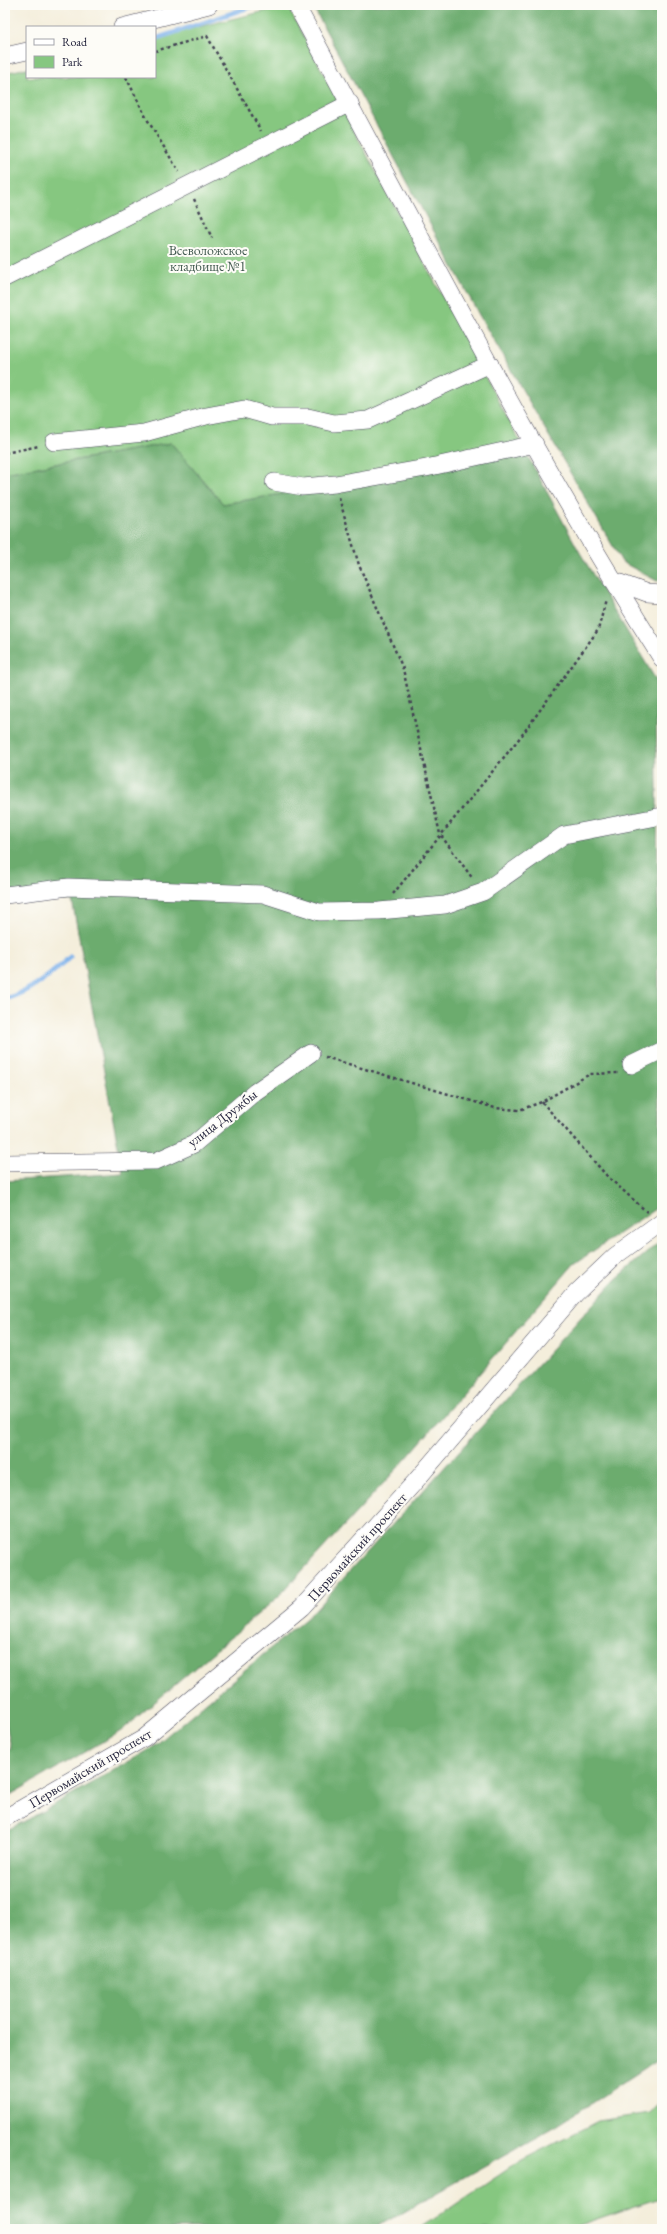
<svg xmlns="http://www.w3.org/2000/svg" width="667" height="2234" font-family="'EB Garamond',serif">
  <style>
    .green { fill: #86c780; stroke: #54745e }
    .forest { fill: #6cac6e; stroke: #476754 }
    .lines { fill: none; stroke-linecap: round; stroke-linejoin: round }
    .stream { stroke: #7eb2eb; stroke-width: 5 }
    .minor-casing { stroke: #424153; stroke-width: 18 }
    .path { stroke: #424153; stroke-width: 2.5; stroke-dasharray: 3 3; stroke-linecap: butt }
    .minor { stroke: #fff; stroke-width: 17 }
    .labels { text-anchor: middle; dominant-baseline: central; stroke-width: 4; stroke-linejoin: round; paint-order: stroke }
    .park-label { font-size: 14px; fill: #455c53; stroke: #fdfcf7 }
    .street-label { font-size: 14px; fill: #22223b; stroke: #fdfcf7 }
  </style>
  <rect width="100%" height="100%" fill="#fdfcf7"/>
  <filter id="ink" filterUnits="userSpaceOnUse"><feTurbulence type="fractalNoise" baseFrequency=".025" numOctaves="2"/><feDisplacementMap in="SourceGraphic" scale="8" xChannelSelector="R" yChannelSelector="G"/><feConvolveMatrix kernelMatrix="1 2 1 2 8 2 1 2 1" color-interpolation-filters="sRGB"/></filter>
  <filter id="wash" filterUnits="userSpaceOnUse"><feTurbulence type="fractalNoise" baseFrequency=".012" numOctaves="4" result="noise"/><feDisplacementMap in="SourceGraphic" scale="16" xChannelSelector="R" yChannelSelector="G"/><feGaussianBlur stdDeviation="0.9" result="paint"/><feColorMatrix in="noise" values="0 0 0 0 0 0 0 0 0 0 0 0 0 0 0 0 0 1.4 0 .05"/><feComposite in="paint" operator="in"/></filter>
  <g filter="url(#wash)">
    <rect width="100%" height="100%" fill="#f4eedb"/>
    <!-- green -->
    <path class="green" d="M 282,5 L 287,5 L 526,453 L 223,504 L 171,443 L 5,473 L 5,73 L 27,68 L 27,77 L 155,77 L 155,37 L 270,10 Z
      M 662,2100 L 662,2197 L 567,2229 L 419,2229 L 520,2161 L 598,2121 L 650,2113 Z"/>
    <!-- forest -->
    <path class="forest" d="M 312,5 L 662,5 L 662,580 L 657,581 L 622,562 L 479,315 Z
      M 171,443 L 223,504 L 526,453 L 579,551 L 656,680 L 661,1205 L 574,1264 L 405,1460 L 278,1597 L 121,1731 L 5,1798 L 5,1750 L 11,1748 L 5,1719 L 5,1181 L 123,1173 L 72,900 L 5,902 L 5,473 Z
      M 658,1243 L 662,1243 L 662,2057 L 558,2125 L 373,2229 L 5,2229 L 5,1831 L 29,1819 L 152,1748 L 310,1615 L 614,1281 Z"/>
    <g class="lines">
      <!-- stream -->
      <path class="stream" d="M 155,39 L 256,5
        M 5,999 C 31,991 51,975 70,957"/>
    </g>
  </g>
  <g filter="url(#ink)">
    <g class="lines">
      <defs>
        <path id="minor" d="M 296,5 C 415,224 528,448 662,659
          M 122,27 L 209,5
          M 5,56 L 27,51
          M 5,278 L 350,103
          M 54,442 L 144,433 L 206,416 L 244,409 L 272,417 L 308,417 L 334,423 L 368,420 L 490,364
          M 274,482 L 303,487 L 335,484 L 426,468 L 535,444
          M 612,580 L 647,593 L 662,594
          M 5,895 L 69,887 L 263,894 L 319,912 L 379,911 L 445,905 L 483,892 L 564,835 L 662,816
          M 631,1065 L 662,1050
          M 5,1163 L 156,1161 L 194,1144 L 255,1092 L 311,1053
          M 5,1818 L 144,1738 L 302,1607 L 414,1483 L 576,1293 L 615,1256 L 662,1222"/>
      </defs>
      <!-- minor casing -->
      <use href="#minor" class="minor-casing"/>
      <!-- path -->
      <path class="path" d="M 155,51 L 207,36 L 261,131
        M 126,77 L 147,119 L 179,172
        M 194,199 L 212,238
        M 5,453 L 39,446
        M 339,498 L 359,565 L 403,669 L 440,834 L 473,879
        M 393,894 L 522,735 L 598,630 L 606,600
        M 325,1057 L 495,1108 L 519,1110 L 542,1102 L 590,1074 L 618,1073
        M 542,1102 L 607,1176 L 647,1212"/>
      <!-- minor -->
      <use href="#minor" class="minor"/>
    </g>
  </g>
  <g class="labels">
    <!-- park labels -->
    <g class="park-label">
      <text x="208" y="250">Всеволожское<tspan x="208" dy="16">кладбище №1</tspan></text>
    </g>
    <!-- street labels -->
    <g class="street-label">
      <text transform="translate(222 1118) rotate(-38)">улица Дружбы</text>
      <text transform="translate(357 1547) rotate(-48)">Первомайский проспект</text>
      <text transform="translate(90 1768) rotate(-31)">Первомайский проспект</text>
    </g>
  </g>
  <!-- margin -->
  <rect width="667" height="2234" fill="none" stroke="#fdfcf7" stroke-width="20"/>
  <!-- legend -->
  <rect x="26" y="26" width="130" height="52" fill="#fdfcf7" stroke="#a5a5ac"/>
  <rect x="34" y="39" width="20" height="6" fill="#ffffff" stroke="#a5a5ac"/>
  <text x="62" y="46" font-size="12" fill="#22223b">Road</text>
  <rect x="34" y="56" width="20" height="12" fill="#86c780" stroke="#a5a5ac"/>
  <text x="62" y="66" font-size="12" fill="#22223b">Park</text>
</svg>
